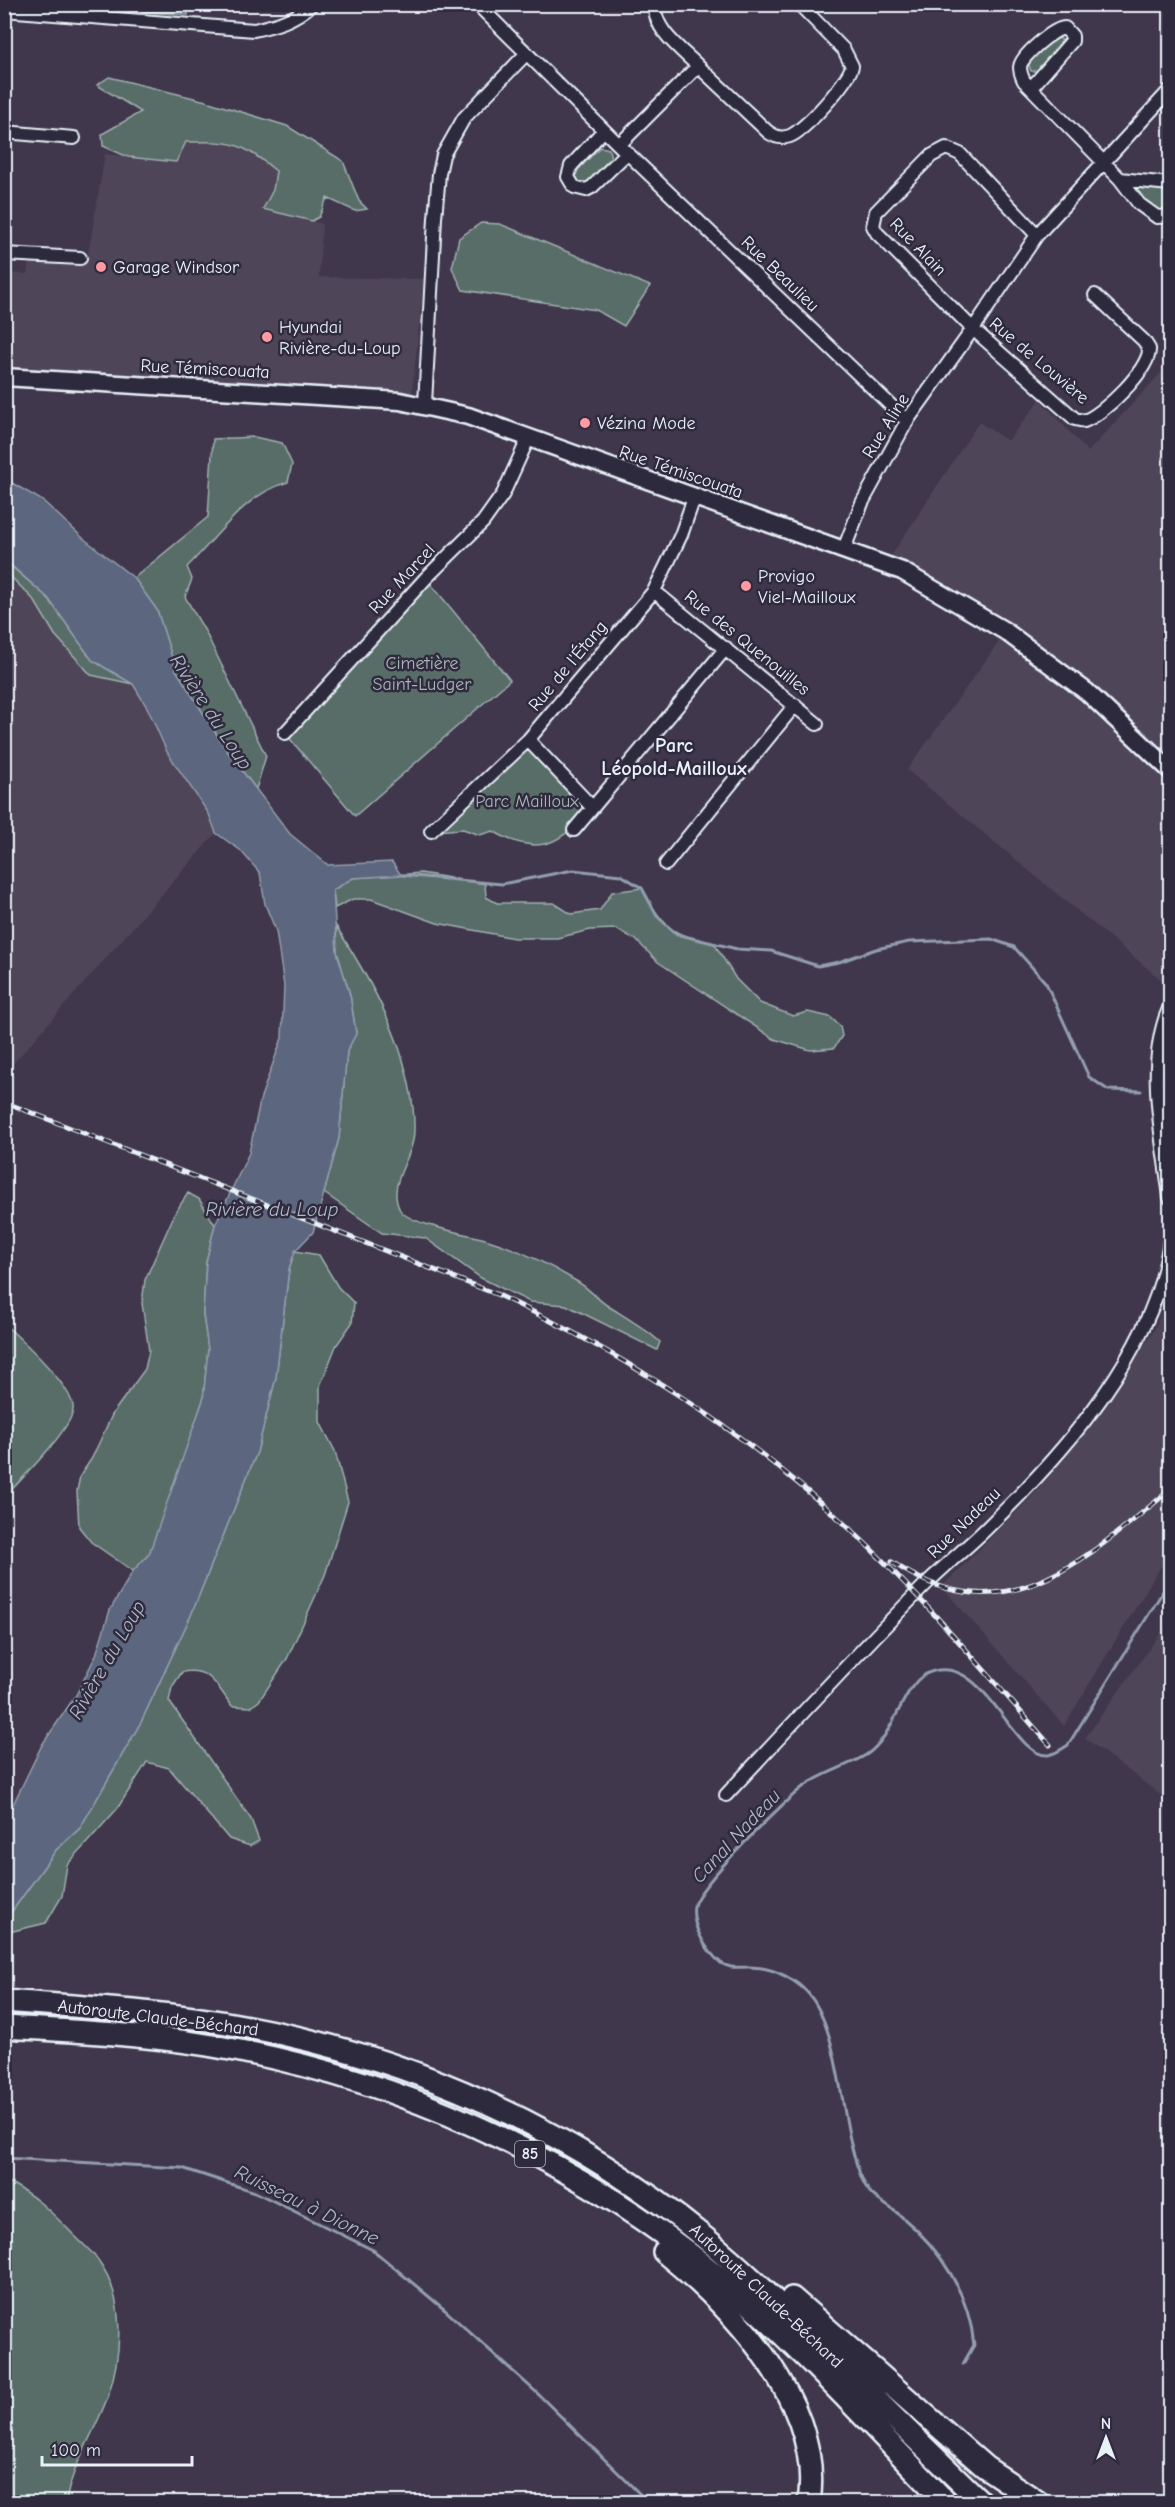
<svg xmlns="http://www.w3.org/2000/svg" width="1175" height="2507" font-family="'Comic Neue',sans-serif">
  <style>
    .built { fill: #4f4459 }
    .green { fill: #586d68; stroke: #a0afb0; stroke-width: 1.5 }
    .water { fill: #5b667e; stroke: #939eaf; stroke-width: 1.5 }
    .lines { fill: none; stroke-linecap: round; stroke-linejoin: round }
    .stream { stroke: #939eaf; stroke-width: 3 }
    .minor-casing { stroke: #e8f1f8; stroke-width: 16 }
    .secondary-casing { stroke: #e8f1f8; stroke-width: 21 }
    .motorway-casing { stroke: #e8f1f8; stroke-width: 26 }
    .minor { stroke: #2f2a3d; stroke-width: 12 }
    .secondary { stroke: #2f2a3d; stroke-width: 16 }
    .motorway { stroke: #2f2a3d; stroke-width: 21 }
    .rail-casing { stroke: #e8f1f8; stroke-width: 5 }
    .rail { stroke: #2f2a3d; stroke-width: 3; stroke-dasharray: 9; stroke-linecap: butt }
    .poi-dot { fill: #ff9aa2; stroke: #2f2a3d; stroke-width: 2 }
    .labels { text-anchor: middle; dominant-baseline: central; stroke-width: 5; stroke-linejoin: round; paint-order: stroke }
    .shield { fill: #2f2a3d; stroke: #b0b5c0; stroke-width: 1.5 }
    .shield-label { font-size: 16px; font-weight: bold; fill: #e8f1f8 }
    .street-label { font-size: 18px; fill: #e8f1f8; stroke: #2f2a3d }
    .poi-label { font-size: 18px; fill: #e8f1f8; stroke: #2f2a3d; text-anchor: start }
    .park-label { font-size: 18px; fill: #a7b6b7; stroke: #2f2a3d }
    .water-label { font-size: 20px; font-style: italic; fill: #b0b9c7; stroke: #2f2a3d }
    .neighbourhood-label { font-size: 20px; font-weight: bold; fill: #e8f1f8; stroke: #2f2a3d }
  </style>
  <rect width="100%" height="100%" fill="#40374c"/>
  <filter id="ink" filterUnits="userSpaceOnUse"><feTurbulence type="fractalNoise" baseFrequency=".0167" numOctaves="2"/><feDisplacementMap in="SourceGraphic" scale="12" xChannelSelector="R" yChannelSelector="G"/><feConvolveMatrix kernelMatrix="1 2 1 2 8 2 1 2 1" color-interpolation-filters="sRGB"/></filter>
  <g filter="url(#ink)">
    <!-- built -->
    <path class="built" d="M 230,141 L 252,151 L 276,171 L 273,190 L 263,209 L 322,224 L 319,277 L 424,279 L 412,393 L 5,369 L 4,273 L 27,274 L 29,258 L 87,261 L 105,154 L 176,162 L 185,142 Z
      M 1170,363 L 1170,755 L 1046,649 L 1002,617 L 889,559 L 979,422 L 1008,441 L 1040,400 L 1088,452 Z
      M 5,571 L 34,600 L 55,635 L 91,675 L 133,684 L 148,709 L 167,752 L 209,814 L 216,833 L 5,1073 Z
      M 1001,639 L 1080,698 L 1170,782 L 1170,987 L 907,770 Z
      M 1170,1038 L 1170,1142 L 1165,1091 Z
      M 1170,1288 L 1170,1554 L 1156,1574 L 1064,1726 L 942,1587 L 1031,1497 L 1066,1457 L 1154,1331 Z
      M 1170,1620 L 1170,1802 L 1085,1738 Z"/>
    <!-- green -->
    <path class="green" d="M 50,5 L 188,4 L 188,15 Z
      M 1054,37 L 1061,39 L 1063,45 L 1038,71 L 1031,71 L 1028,63 Z
      M 109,77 L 206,101 L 287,126 L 343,161 L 359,201 L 367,209 L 355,211 L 327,198 L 319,217 L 312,221 L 263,209 L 273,190 L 276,171 C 240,141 231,141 186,142 L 176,162 L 128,157 L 103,146 L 102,134 L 141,112 L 97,85 Z
      M 600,147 L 609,149 L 611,158 L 588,182 L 581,184 L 576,179 L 576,172 Z
      M 1138,186 L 1170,189 L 1170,209 C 1158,214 1142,200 1136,189 Z
      M 481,223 L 500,224 L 650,286 L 624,326 L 596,310 L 463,290 L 452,268 L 459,238 Z
      M 254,437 L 282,443 L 292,464 L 288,482 C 243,495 219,536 187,567 L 192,579 L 185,597 L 205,631 L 266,756 L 256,789 L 227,751 L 176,670 L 157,610 L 134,578 L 208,517 L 213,439 Z
      M 4,560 L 48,598 L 92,660 L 133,684 L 91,675 L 55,635 L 34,600 L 5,571 Z
      M 426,578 L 510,680 L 355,816 L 285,733 Z
      M 528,740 L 592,807 C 562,844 538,858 493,831 L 480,835 L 463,829 L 431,831 Z
      M 421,873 L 485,884 L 486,897 L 497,903 L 554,903 L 571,914 L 600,910 L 612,892 L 642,888 C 663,926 670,936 714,943 L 736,979 L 760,1003 L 793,1016 L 808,1012 L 830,1017 L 840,1026 L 842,1036 L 834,1048 L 810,1050 L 774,1039 L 658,962 L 635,939 L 616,929 L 590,930 L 557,938 L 514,938 L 437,923 L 371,899 L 353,899 L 335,908 L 333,890 L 352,878 Z
      M 336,926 C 372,983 405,1040 413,1108 C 414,1118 415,1131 413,1140 C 409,1163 387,1186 400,1210 C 408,1224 467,1234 485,1239 C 515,1248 548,1264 576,1281 C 588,1287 597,1299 608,1306 C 627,1318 644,1327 660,1342 L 657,1350 L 566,1305 L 530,1302 L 481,1278 L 425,1238 L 382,1233 L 324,1193 L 339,1138 L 347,1051 L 356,1033 L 350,995 L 337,952 Z
      M 188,1193 L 199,1199 L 215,1225 L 206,1262 L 203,1314 L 208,1349 L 203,1400 L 160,1528 L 149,1554 L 133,1571 L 91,1542 L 79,1527 L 77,1491 L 80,1476 L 92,1458 L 113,1413 L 145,1369 L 149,1351 L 142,1303 L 145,1280 L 175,1213 Z
      M 295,1251 L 319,1255 L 338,1287 L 354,1303 L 352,1323 L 336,1346 L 320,1386 L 320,1422 L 335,1451 L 348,1502 L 325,1575 L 287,1659 L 259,1701 L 251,1707 L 232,1706 C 216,1685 210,1667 182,1672 L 172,1687 L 169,1701 L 251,1819 L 259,1841 L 250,1846 L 229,1839 L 169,1768 L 147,1762 L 117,1809 L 67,1865 L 62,1896 L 46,1923 L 5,1933 L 5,1921 L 56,1850 L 80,1828 L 141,1722 L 191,1615 L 257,1452 L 276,1377 L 289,1269 Z
      M 5,1325 C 20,1338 76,1389 73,1410 C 71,1430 20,1480 5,1497 Z
      M 5,2180 C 35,2196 45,2206 69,2230 C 78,2240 90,2249 98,2260 C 126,2297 122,2355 108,2396 C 95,2433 72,2464 66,2502 L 5,2502 Z"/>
    <!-- water -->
    <path class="water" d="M 5,479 L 43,501 L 83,538 L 134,578 L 157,610 L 176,670 L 227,751 L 290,834 L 328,865 L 392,862 L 401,875 L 353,878 L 333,890 L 337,952 L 350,995 L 356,1034 L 347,1051 L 339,1138 L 324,1193 L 313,1232 L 295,1251 L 289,1269 L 276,1377 L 257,1452 L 191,1615 L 141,1722 L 80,1828 L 56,1850 L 5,1921 L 5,1821 L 42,1745 L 76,1695 L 96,1655 L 110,1610 L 133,1571 L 149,1554 L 203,1400 L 208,1349 L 203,1314 L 206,1262 L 215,1225 L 249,1153 L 261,1097 L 282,1038 L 284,986 L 276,931 L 265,904 L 260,873 L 240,850 L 216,833 L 209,814 L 167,752 L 148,709 L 133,684 L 92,660 L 48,598 L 5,560 Z"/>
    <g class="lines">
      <!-- stream -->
      <path class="stream" d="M 401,875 L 502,884 L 573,870 L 621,875 L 642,888 L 657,916 L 676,934 L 737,949 L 771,951 L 818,966 L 839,962 L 876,949 L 909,942 L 991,939 L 1014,947 L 1046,983 L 1089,1077 L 1108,1090 L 1141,1091
        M 4,2158 L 182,2168 L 255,2192 L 373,2250 L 445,2310 L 536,2392 L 648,2502
        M 963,2364 L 974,2345 C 969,2294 941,2249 902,2217 C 888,2204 871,2200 863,2181 C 839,2130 843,2030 806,1991 C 791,1976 768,1966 747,1967 C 737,1967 730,1969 721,1963 C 706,1951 691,1925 694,1906 C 697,1887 784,1801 803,1787 C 822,1773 846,1767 866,1755 C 895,1736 902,1686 926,1674 C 983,1647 1012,1758 1048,1755 C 1055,1754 1062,1749 1068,1745 L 1170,1580"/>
      <defs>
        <path id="minor" d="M 477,4 L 619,145 L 907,421
          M 656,4 C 650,27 683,51 698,66
          M 4,10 L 254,30 C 276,25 295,20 312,4
          M 1031,88 L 1072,41 L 1072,36 L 1065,28 C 1054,28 1021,56 1020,67 C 1020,72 1022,77 1024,81 L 1120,179 L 1139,204 L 1157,217 L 1170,216
          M 604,130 L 571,166 L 568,177 L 574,187 L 586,190 L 592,187 L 627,153
          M 4,132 L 74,138
          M 619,145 L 698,66 L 768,132 C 775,137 781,139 790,136 C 804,131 849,81 852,66 L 844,50 L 799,4
          M 1120,179 L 1170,184
          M 1037,235 L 960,154 L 946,148 L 931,156 L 876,212 L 873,226 L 877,233 L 973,329 L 1037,235 L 1170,90
          M 4,254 L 80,258
          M 425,404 L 435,218 L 439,174 L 443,155 L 464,118 L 526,54
          M 844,549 L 862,503 L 907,421 L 973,329 L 1075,419 L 1084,421 C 1103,415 1150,369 1149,349 L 1144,341 L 1095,295
          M 654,591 L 817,724
          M 285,733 L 426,578 L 483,522 L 503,494 L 528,439
          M 528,740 L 592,807
          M 574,830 L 726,648
          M 431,831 L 528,740 L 654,591 L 681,535 L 694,498
          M 666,864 L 795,705
          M 1170,1006 C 1144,1064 1163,1138 1170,1198
          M 726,1795 C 792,1724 858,1653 926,1584 C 946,1564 969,1546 989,1526 C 1065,1452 1157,1348 1170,1239"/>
        <path id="secondary" d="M 4,377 L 400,401 L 468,416 L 902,571 L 1005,631 L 1087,692 L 1170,770"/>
        <path id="motorway" d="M 4,2001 C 84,2007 165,2011 243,2026 C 412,2057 571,2129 705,2238 C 749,2274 789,2314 830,2354 C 880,2404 930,2453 981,2502
          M 4,2027 C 72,2031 140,2034 207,2045 C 391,2075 572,2156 716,2275 C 799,2344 871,2425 946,2502
          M 664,2252 C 734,2309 824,2405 809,2502
          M 792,2298 L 985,2467 L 1038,2502"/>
      </defs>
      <!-- minor casing -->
      <use href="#minor" class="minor-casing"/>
      <!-- secondary casing -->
      <use href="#secondary" class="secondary-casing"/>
      <!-- motorway casing -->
      <use href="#motorway" class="motorway-casing"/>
      <!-- minor -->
      <use href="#minor" class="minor"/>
      <!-- secondary -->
      <use href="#secondary" class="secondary"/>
      <!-- motorway -->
      <use href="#motorway" class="motorway"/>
      <defs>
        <path id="rail" d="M 4,1102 L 496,1294 C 626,1355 745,1431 850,1529 C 922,1596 985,1672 1050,1745
          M 892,1562 C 1004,1639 1085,1559 1170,1490"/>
      </defs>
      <!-- rail casing -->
      <use href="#rail" class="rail-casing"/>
      <!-- rail -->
      <use href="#rail" class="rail"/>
    </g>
  </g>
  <!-- markers -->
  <g class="poi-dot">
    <circle cx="101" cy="267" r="6"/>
    <circle cx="267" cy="337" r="6"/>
    <circle cx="585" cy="423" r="6"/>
    <circle cx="746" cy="586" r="6"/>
  </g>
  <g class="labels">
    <!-- shield labels -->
    <rect class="shield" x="515" y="2141" width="30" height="26" rx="4.5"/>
    <g class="shield-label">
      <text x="530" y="2154">85</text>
    </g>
    <!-- street labels -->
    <g class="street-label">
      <text transform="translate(918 247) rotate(46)">Rue Alain</text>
      <text transform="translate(780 274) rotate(44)">Rue Beaulieu</text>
      <text transform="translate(1039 361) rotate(40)">Rue de Louvière</text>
      <text transform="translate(205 369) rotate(3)">Rue Témiscouata</text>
      <text transform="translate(886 426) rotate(-58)">Rue Aline</text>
      <text transform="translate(681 472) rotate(19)">Rue Témiscouata</text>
      <text transform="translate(402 579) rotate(-47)">Rue Marcel</text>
      <text transform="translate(747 643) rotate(39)">Rue des Quenouilles</text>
      <text transform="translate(568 666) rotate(-50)">Rue de l'Étang</text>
      <text transform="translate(964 1523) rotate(-44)">Rue Nadeau</text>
      <text transform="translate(158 2018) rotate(7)">Autoroute Claude-Béchard</text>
      <text transform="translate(766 2296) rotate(43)">Autoroute Claude-Béchard</text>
    </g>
    <!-- poi labels -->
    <g class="poi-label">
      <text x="113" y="267">Garage Windsor</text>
      <text x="279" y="327">Hyundai<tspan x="279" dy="21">Rivière-du-Loup</tspan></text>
      <text x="597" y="423">Vézina Mode</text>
      <text x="758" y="576">Provigo<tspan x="758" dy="21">Viel-Mailloux</tspan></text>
    </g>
    <!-- park labels -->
    <g class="park-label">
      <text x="422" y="663">Cimetière<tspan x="422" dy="21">Saint-Ludger</tspan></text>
      <text x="527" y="801">Parc Mailloux</text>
    </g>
    <!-- water labels -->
    <g class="water-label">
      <text transform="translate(211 712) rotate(57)">Rivière du Loup</text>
      <text x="272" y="1209">Rivière du Loup</text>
      <text transform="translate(107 1660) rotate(-60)">Rivière du Loup</text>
      <text transform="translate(736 1836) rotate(-47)">Canal Nadeau</text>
      <text transform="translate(307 2205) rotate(26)">Ruisseau à Dionne</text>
    </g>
    <!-- neighbourhood labels -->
    <g class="neighbourhood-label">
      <text x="674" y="745">Parc<tspan x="674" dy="23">Léopold-Mailloux</tspan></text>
    </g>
  </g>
  <!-- margin -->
  <rect width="1175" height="2507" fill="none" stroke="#2f2a3d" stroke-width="24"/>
  <rect x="12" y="12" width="1151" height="2483" fill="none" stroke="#e8f1f8" stroke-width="2" filter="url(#ink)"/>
  <!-- north arrow -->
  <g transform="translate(1106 2438)" stroke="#2f2a3d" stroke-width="4.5" paint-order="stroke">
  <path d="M0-4.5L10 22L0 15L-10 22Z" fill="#e8f1f8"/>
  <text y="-9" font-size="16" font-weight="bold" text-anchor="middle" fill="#e8f1f8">N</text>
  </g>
  <!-- scale -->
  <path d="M42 2456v9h150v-9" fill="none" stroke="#e8f1f8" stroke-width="3"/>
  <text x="51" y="2456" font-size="18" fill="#e8f1f8" stroke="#2f2a3d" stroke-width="4.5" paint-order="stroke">100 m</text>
</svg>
